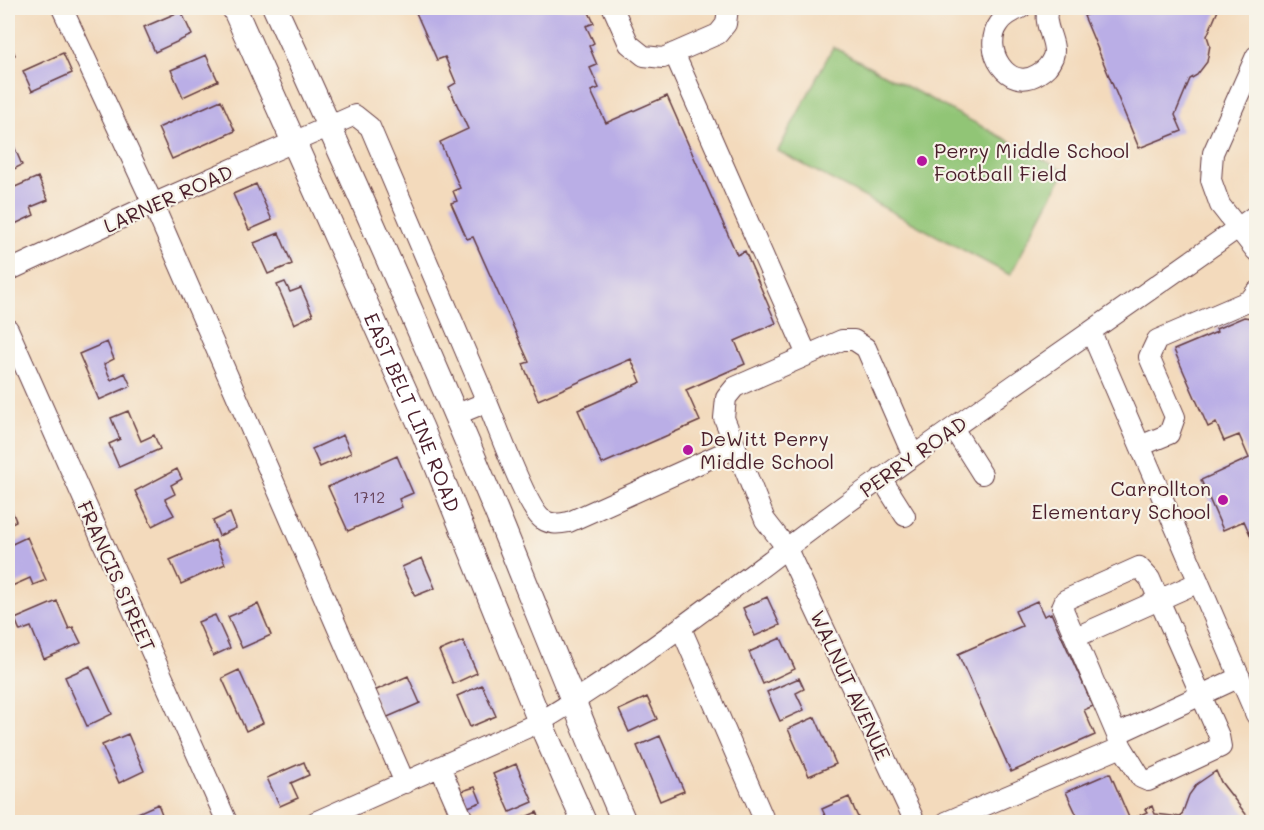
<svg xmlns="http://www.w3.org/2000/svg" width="1264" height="830" font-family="Mali,sans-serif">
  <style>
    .green { fill: #91c576; stroke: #6e7250; stroke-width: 1.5 }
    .building { fill: #baaee6 }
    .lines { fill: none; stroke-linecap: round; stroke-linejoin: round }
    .minor-casing { stroke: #633b41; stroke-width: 22 }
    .major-casing { stroke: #633b41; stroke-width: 26 }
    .minor { stroke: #fff; stroke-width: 20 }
    .major { stroke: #fff; stroke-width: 24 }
    .poi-dot { fill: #b5179e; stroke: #f7f3e8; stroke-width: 2 }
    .labels { text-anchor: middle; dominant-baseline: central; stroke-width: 4.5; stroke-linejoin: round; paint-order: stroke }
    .number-label { font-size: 16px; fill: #66435a }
    .poi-label { font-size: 20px; fill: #4a1f2b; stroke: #f7f3e8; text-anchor: start }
    .street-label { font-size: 20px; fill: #4a1f2b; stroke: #f7f3e8 }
  </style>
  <rect width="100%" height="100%" fill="#f7f3e8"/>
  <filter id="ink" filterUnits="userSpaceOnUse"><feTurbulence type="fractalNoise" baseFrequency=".0167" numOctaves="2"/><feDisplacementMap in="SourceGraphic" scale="12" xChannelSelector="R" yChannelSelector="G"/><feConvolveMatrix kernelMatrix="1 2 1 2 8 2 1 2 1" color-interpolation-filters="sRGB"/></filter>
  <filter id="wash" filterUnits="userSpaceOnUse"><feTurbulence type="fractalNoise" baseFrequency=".008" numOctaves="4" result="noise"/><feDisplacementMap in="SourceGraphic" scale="24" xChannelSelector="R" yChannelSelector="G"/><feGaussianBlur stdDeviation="1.35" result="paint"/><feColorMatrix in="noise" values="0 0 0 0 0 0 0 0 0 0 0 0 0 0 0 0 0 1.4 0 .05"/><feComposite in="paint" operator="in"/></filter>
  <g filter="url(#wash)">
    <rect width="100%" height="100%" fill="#f3dabc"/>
    <!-- green -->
    <path class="green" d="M 833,47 L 1065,171 L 1010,275 L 778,151 Z"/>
    <g id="blocks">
      <!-- building -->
      <path class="building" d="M 414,8 L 587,8 L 594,23 L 586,26 L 594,43 L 589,46 L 597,65 L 590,68 L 599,88 L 591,91 L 606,123 L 667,96 L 737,255 L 745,251 L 776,323 L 735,341 L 745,364 L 686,390 L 700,421 L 602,464 L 578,410 L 641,382 L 631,359 L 538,400 L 523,364 L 529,362 L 473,237 L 467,239 L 451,203 L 457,201 L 453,191 L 460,188 L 440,142 L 468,129 L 449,87 L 456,83 L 445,57 L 437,60 Z
        M 1104,8 L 1219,8 L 1207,36 L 1210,45 L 1207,62 L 1197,75 L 1190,79 L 1175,115 L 1182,131 L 1139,148 L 1084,16 Z
        M 181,11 L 192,35 L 155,52 L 144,27 Z
        M 8,39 L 15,55 L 8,59 Z
        M 63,53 L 72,73 L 32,91 L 23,71 Z
        M 206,55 L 218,81 L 183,97 L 171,70 Z
        M 221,100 L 235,131 L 172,159 L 158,128 Z
        M 10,137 L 22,165 L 8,172 L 8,138 Z
        M 38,177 L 48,200 L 31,207 L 34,215 L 15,224 L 8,206 L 8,190 Z
        M 256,184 L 272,220 L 249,230 L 233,194 Z
        M 279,233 L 292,264 L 268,274 L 254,243 Z
        M 285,282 L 290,292 L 301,288 L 313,315 L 294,324 L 277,285 Z
        M 1244,317 L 1251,318 L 1256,328 L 1256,548 L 1244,521 L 1223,530 L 1201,480 L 1249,458 L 1239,435 L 1224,441 L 1216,423 L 1208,427 L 1174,350 L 1217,332 L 1216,329 Z
        M 107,342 L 114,359 L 104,364 L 111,380 L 125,373 L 131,386 L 99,400 L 79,354 Z
        M 128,411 L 141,441 L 154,435 L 160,449 L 119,467 L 109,444 L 120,439 L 111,418 Z
        M 343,435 L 351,453 L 320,467 L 312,449 Z
        M 397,456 L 413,493 L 399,499 L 402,507 L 348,531 L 328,487 Z
        M 177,469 L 182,479 L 171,485 L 175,494 L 165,499 L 174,515 L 152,526 L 135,491 Z
        M 8,501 L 16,521 L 8,525 Z
        M 230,513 L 236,528 L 219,536 L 213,521 Z
        M 27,537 L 46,580 L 33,585 L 30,578 L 12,586 L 8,576 L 8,558 L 10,557 L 8,546 Z
        M 215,540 L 225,564 L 181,584 L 170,560 Z
        M 422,558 L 435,588 L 415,596 L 402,567 Z
        M 767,597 L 780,625 L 755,636 L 743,608 Z
        M 57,601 L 69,629 L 73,627 L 81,643 L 44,659 L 31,627 L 20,631 L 15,619 Z
        M 1037,601 L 1044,616 L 1051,613 L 1093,706 L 1084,710 L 1095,735 L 1011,772 L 958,654 L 1022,626 L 1015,611 Z
        M 258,604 L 271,635 L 242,648 L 228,617 Z
        M 215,615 L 230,648 L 213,656 L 198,622 Z
        M 781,638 L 795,669 L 763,684 L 749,652 Z
        M 463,641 L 477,673 L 453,684 L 439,651 Z
        M 90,666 L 112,714 L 87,726 L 65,677 Z
        M 239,670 L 263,723 L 246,731 L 222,678 Z
        M 408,676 L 420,703 L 383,719 L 372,692 Z
        M 799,678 L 804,689 L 796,693 L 804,710 L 780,721 L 767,692 Z
        M 482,685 L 496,716 L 470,727 L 457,696 Z
        M 647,697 L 657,719 L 629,732 L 619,710 Z
        M 815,717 L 836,764 L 809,776 L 788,729 Z
        M 128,734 L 144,771 L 119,783 L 102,745 Z
        M 660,736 L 684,791 L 660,801 L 637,746 Z
        M 304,762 L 309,775 L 291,783 L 298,798 L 280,806 L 267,778 Z
        M 516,764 L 533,802 L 510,812 L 493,774 Z
        M 1216,771 L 1221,782 L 1252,822 L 1080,822 L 1066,792 L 1110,773 L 1130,820 L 1147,812 L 1145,809 L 1152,806 L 1155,814 L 1181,817 L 1189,795 L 1197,784 Z
        M 475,787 L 481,802 L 468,807 L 462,791 Z
        M 849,797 L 860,822 L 828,822 L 822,809 Z
        M 158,804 L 165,822 L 137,822 L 133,815 Z
        M 537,812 L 542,822 L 514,822 Z"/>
    </g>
  </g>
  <g filter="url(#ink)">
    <use href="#blocks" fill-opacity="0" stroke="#633b41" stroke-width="1.5"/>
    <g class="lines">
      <defs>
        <path id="minor" d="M 62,8 L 153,204 L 405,783
          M 613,8 L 629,44 L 644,56 L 663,58 L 718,34 L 726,24 L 728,8
          M 1021,8 C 1014,11 1003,17 999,24 C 981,49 1008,93 1038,74 C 1046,69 1049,66 1053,57 C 1057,45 1048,33 1047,21 C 1046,17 1047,12 1048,8
          M 674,53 L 807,355
          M 1256,56 L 1213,153 L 1211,180 L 1220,205 L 1256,251
          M 8,271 L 139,210 L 355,115 L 370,127 L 487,402 L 455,415
          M 8,329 L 227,822
          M 1091,332 L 1256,715
          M 487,402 C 497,425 526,507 542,519 C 551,525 559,524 569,522 L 736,447
          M 953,428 L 982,474
          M 1140,446 L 1169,434 L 1175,417 L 1149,357 L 1157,340 L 1250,300 L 1256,292
          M 913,456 L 866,348 L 854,340 L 842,340 L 735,387 L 726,398 L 724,418 L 765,520 L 786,547 L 915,822
          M 881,478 L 905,516
          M 681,628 L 765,822
          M 1076,637 L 1199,582
          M 1117,734 L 1240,677
          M 440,767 L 464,822
          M 315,822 L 540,722 C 648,657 745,578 846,504 C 982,406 1120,312 1256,215
          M 946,822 L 1122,747 L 1141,778 L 1148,781 L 1221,747 L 1219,736 L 1159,600 L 1150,579 L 1139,567 L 1065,600 L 1062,607 L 1122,747"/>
        <g id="major">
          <path id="s1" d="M 234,8 L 422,429 L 540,722 L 584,822"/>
          <path d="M 275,8 C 352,175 426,343 497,513 C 539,616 580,720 624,822"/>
        </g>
      </defs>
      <!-- minor casing -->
      <use href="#minor" class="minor-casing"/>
      <!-- major casing -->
      <use href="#major" class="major-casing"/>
      <!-- minor -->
      <use href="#minor" class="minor"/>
      <!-- major -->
      <use href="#major" class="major"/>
    </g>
  </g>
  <!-- markers -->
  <g class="poi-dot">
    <circle cx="922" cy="161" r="6"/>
    <circle cx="688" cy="450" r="6"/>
    <circle cx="1223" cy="500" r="6"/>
  </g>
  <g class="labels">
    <!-- number labels -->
    <g class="number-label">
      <text x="369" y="496">1712</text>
    </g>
    <!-- poi labels -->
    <g class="poi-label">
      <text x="934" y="150">Perry Middle School<tspan x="934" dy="23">Football Field</tspan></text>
      <text x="700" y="438">DeWitt Perry<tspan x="700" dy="23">Middle School</tspan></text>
      <text x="1211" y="488" text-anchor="end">Carrollton<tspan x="1211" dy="23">Elementary School</tspan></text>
    </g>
    <!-- street labels -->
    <g class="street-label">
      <text transform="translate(168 198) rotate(-24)">LARNER ROAD</text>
      <text stroke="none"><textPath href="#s1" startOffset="442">EAST BELT LINE ROAD</textPath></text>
      <text transform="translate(913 456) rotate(-35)">PERRY ROAD</text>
      <text transform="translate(117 576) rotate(66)">FRANCIS STREET</text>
      <text transform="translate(851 685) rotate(65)">WALNUT AVENUE</text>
    </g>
  </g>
  <!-- margin -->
  <rect width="1264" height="830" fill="none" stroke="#f7f3e8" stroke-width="30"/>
</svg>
